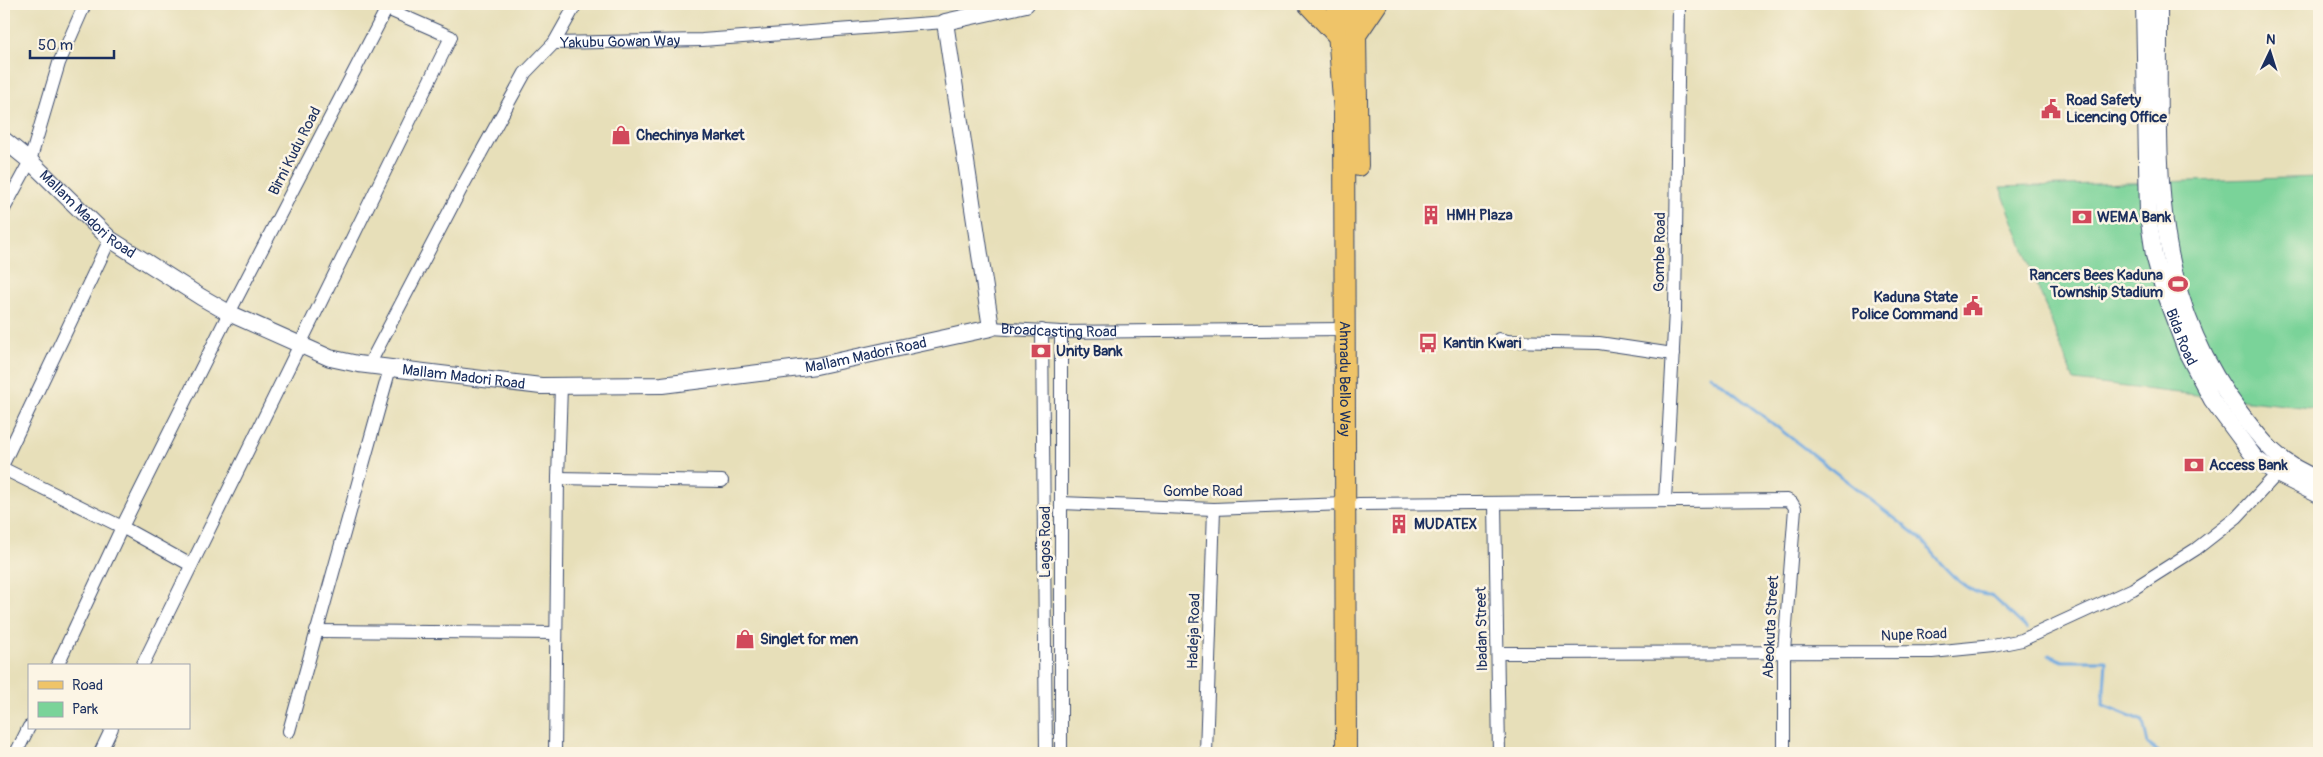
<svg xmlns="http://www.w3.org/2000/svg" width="2323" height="757" font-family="Pangolin,sans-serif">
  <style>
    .green { fill: #7ad399; stroke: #4a817c }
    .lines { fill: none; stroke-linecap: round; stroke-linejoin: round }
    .stream { stroke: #70a9e0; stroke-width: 3 }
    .minor-casing { stroke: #3a496c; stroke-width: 14 }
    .tertiary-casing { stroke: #3a496c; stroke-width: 18 }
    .primary-casing { stroke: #3a496c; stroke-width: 22 }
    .minor { stroke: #fff; stroke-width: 12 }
    .tertiary { stroke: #fff; stroke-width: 16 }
    .primary { stroke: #efc469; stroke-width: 20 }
    .labels { text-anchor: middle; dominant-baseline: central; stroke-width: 5; stroke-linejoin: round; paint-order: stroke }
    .street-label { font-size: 15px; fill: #1b2f5e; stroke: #fcf5e5 }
    .poi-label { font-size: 15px; font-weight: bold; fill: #1b2f5e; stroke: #fcf5e5; text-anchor: start }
  </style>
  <rect width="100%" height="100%" fill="#fcf5e5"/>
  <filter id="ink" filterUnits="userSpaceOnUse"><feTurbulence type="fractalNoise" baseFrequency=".02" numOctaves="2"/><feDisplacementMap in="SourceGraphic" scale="10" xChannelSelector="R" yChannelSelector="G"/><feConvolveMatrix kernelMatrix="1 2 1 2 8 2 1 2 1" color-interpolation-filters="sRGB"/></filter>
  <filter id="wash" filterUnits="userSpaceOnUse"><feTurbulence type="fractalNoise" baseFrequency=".0096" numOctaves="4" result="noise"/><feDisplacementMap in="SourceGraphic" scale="20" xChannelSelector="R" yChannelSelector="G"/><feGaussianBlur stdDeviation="1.12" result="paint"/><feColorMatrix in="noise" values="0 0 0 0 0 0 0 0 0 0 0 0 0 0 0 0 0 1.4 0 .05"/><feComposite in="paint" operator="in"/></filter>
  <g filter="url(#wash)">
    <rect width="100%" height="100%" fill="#e7dfb9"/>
    <!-- green -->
    <path class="green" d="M 2319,177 L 2319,409 L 2074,381 L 2000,187 Z"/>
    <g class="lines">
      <!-- stream -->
      <path class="stream" d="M 1710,375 L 1920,538 C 1935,557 1965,597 1991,595 L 2027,629
        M 2049,655 L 2063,661 L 2106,661 L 2103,705 L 2143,721 L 2148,744 L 2160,753"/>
    </g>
  </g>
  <g filter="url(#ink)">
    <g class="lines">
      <defs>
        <g id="minor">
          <path d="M 554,43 L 576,4"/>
          <path d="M 4,209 L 30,161 L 59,63 L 85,4"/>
          <path id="s1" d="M 991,328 L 1061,332 L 1344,329"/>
          <path d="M 1042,330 L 1046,753"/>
          <path d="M 1061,332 L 1061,753"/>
          <path d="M 1499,339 L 1508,341 L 1599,343 L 1673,354"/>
          <path id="s2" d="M 369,365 L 461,189 L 525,73 L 554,43 L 702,40 L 945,22"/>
          <path d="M 4,462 L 110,239"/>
          <path d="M 4,469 L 122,527 L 191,565"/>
          <path d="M 558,478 L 722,481"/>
          <path d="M 1665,500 L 1675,311 L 1679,4"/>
          <path d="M 1061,503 L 1214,509 L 1345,504"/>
          <path d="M 1495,503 L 1499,753"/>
          <path d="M 1358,504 L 1787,500 L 1792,503 L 1795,508 L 1784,651 L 1784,753"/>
          <path d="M 316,631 L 556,633"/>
          <path d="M 1499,653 L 1932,652 L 1993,646 L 2022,640 L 2133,589 L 2196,549 L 2237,517 L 2277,474"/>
          <path d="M 57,666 L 122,527 L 229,313 L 389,4"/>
          <path d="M 142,666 L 451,37 L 376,4"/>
          <path d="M 289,731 L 390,368"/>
          <path d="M 16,753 L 29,727"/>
          <path d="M 100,753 L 112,728"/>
          <path d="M 555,753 L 558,478 L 561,386"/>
          <path d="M 1206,753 L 1214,509"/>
        </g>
        <g id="tertiary">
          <path id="s3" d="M 2144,4 L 2148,215 L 2154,255 L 2165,295 L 2187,353 L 2212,400 L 2255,458 L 2277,474 L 2319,495"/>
          <path d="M 2159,4 C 2160,150 2145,288 2240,412 C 2264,444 2281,465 2319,479"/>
          <path id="s4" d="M 4,140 L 30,161 L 110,239 L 201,297 L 229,313 L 330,358 L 358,364 L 541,386 L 662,385 L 816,366 L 991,328 L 945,22 L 1026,4"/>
        </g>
        <g id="primary">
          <path d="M 1308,4 L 1338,36"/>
          <path id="s5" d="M 1336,4 L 1344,113 L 1346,753"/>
          <path d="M 1353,4 L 1356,35 L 1358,166"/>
          <path d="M 1356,35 L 1377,4"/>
        </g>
      </defs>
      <!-- minor casing -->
      <use href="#minor" class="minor-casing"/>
      <!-- tertiary casing -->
      <use href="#tertiary" class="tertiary-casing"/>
      <!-- primary casing -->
      <use href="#primary" class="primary-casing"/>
      <!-- minor -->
      <use href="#minor" class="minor"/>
      <!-- tertiary -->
      <use href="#tertiary" class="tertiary"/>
      <!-- primary -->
      <use href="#primary" class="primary"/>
    </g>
  </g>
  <!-- icons -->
  <defs>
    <symbol id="civic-bare" viewBox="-9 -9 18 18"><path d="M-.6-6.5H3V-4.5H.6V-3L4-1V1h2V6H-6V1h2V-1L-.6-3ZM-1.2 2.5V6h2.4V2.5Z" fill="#d1495b" stroke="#fcf5e5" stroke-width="2.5" paint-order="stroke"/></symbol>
    <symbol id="shop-bare" viewBox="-9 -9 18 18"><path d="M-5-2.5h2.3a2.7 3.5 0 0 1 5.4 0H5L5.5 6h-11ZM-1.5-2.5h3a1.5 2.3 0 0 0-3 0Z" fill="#d1495b" stroke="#fcf5e5" stroke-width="2.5" paint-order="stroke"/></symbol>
    <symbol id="building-bare" viewBox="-9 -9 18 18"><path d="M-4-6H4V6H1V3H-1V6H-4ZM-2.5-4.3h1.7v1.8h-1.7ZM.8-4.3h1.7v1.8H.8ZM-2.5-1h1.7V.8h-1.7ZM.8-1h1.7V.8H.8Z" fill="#d1495b" stroke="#fcf5e5" stroke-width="2.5" paint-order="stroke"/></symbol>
    <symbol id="bank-bare" viewBox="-9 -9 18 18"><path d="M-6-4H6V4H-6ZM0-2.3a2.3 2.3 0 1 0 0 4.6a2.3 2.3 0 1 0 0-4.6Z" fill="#d1495b" stroke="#fcf5e5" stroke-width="2.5" paint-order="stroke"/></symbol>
    <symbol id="stadium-bare" viewBox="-9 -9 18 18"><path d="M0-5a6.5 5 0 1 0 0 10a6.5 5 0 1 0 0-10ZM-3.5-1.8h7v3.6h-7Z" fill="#d1495b" stroke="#fcf5e5" stroke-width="2.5" paint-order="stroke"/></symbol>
    <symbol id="bus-bare" viewBox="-9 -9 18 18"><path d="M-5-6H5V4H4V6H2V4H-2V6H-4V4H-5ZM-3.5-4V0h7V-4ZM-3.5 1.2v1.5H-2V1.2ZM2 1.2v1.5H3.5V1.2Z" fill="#d1495b" stroke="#fcf5e5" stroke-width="2.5" paint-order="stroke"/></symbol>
  </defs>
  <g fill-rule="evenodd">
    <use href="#civic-bare" x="2037" y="95" width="28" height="28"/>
    <use href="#shop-bare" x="607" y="121" width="28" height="28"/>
    <use href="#building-bare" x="1417" y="201" width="28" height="28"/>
    <use href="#bank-bare" x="2068" y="203" width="28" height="28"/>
    <use href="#stadium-bare" x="2164" y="270" width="28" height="28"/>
    <use href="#civic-bare" x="1959" y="292" width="28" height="28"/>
    <use href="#bus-bare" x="1414" y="329" width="28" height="28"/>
    <use href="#bank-bare" x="1027" y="337" width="28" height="28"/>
    <use href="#bank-bare" x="2180" y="451" width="28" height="28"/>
    <use href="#building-bare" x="1385" y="510" width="28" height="28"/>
    <use href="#shop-bare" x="731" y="625" width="28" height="28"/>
  </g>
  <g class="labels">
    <!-- street labels -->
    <g class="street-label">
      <text stroke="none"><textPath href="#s2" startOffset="439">Yakubu Gowan Way</textPath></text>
      <text transform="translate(295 151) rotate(-63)">Birni Kudu Road</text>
      <text stroke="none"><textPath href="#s4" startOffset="112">Mallam Madori Road</textPath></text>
      <text transform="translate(1660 252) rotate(-89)">Gombe Road</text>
      <text stroke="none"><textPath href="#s1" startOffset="68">Broadcasting Road</textPath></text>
      <text stroke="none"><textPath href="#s3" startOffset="338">Bida Road</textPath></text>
      <text stroke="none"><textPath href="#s4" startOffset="936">Mallam Madori Road</textPath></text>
      <text stroke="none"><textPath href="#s4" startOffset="531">Mallam Madori Road</textPath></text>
      <text stroke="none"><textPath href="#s5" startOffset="375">Ahmadu Bello Way</textPath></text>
      <text x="1203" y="491">Gombe Road</text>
      <text transform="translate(1045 542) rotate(-90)">Lagos Road</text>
      <text transform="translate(1771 627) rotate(-87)">Abeokuta Street</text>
      <text transform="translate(1482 629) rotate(-91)">Ibadan Street</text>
      <text transform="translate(1194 631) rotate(-88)">Hadeja Road</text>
      <text transform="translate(1914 635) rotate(-2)">Nupe Road</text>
    </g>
    <!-- poi labels -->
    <g class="poi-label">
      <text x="2066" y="100">Road Safety<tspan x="2066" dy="17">Licencing Office</tspan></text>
      <text x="636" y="135">Chechinya Market</text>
      <text x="1446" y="215">HMH Plaza</text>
      <text x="2097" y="217">WEMA Bank</text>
      <text x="2163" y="275" text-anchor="end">Rancers Bees Kaduna<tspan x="2163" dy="17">Township Stadium</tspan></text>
      <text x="1958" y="297" text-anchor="end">Kaduna State<tspan x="1958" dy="17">Police Command</tspan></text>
      <text x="1443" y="343">Kantin Kwari</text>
      <text x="1056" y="351">Unity Bank</text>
      <text x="2209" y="465">Access Bank</text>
      <text x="1414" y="524">MUDATEX</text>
      <text x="760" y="639">Singlet for men</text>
    </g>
  </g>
  <!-- margin -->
  <rect width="2323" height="757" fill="none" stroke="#fcf5e5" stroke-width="20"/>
  <!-- legend -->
  <rect x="28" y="664" width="162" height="65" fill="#fcf5e5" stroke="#a2a6af"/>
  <rect x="38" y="681" width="25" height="8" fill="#efc469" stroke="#a2a6af"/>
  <text x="72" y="690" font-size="15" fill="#1b2f5e">Road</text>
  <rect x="38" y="702" width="25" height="15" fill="#7ad399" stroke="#a2a6af"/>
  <text x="72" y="714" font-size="15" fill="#1b2f5e">Park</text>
  <!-- north arrow -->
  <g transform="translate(2270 52) rotate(4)" stroke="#fcf5e5" stroke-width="4" paint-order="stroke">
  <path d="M0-4L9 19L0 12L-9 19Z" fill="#1b2f5e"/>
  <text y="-8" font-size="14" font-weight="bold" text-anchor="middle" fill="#1b2f5e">N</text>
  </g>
  <!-- scale -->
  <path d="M30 50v8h84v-8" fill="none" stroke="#1b2f5e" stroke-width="2.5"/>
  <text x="38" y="50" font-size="15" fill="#1b2f5e" stroke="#fcf5e5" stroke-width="4" paint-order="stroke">50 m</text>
</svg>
